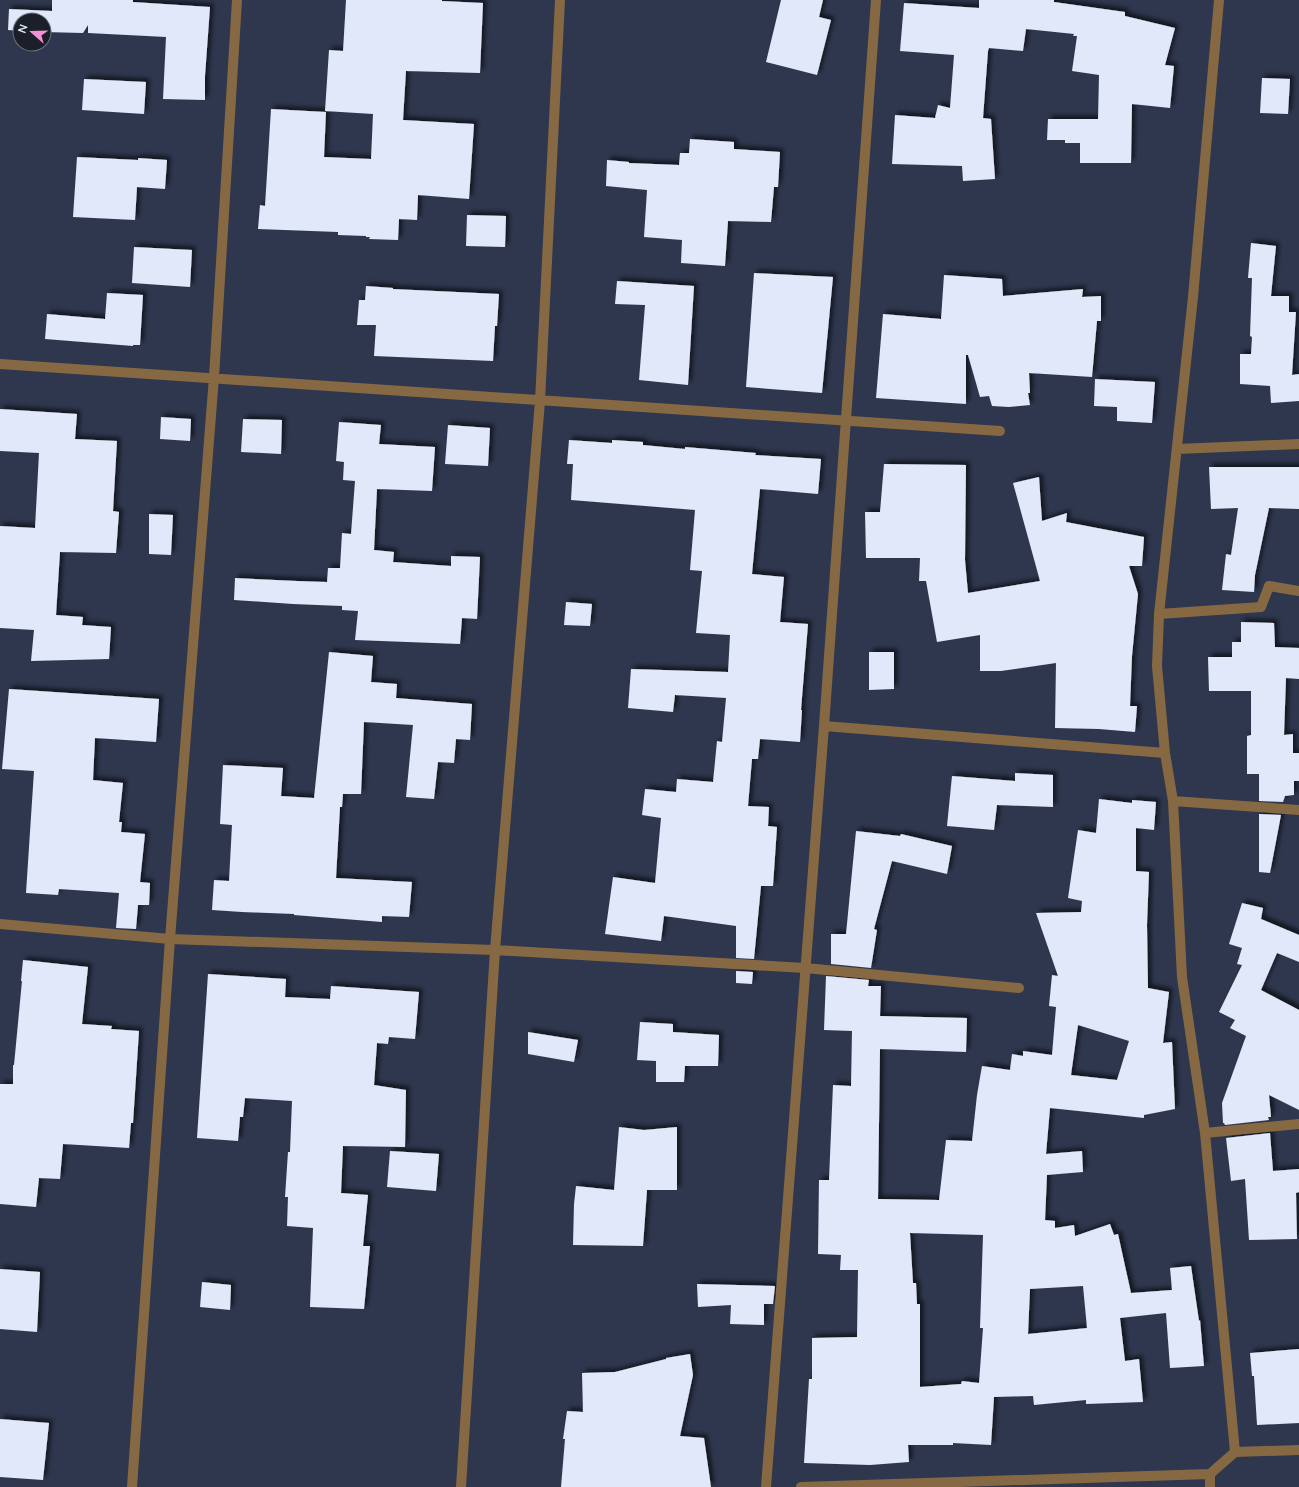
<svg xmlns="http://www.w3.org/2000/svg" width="1299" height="1487" font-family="Lato,sans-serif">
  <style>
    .building { fill: #e0e8f9; fill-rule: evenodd; filter: url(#shadow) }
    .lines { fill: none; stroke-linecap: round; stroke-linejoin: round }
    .street { stroke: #866943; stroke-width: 10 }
  </style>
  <defs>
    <filter id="shadow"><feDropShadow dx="3.5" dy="-3.5" stdDeviation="2" flood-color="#0009"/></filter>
  </defs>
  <rect width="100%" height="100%" fill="#2e374e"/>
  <!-- building -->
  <path class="building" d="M 52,0 L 133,0 L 133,2 L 210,7 L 205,76 L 205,100 L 163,99 L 166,37 L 88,33 L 88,25 L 83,33 L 44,32 L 44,20 L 20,20 L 20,31 L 8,30 L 9,9 L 52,11 Z
    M 346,0 L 442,0 L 442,1 L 483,3 L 480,73 L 406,71 L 403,120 L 474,124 L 469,199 L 418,195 L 417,220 L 399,219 L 398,240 L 369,239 L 370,237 L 366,237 L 366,236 L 338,235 L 338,232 L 258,229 L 260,205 L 265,206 L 271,109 L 326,112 L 324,157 L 371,159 L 373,114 L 325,111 L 329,50 L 343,51 Z
    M 781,0 L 823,0 L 819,17 L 831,20 L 817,75 L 766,62 Z
    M 979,0 L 1054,0 L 1054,2 L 1125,12 L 1125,16 L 1175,28 L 1165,65 L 1174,66 L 1170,108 L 1132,104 L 1131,163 L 1080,163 L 1080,143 L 1065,143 L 1065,140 L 1047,140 L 1048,119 L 1098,119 L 1099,75 L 1072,71 L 1077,36 L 1073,36 L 1074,34 L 1026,29 L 1023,51 L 989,48 L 988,51 L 983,118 L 991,119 L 995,179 L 963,181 L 962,166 L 892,164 L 895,115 L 935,118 L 938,105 L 950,108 L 954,55 L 900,51 L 904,3 L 979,8 Z
    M 1262,78 L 1290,79 L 1288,114 L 1260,113 Z
    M 84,79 L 146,82 L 144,114 L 82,110 Z
    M 690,139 L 734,142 L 734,149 L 780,152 L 778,187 L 774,187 L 771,222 L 728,221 L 725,266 L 681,263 L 682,240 L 644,237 L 647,190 L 606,186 L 607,160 L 629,162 L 629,163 L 679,165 L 680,153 L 689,153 Z
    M 77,157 L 138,160 L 138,158 L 167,160 L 165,189 L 137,187 L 135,220 L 73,217 Z
    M 467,215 L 506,216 L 505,247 L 466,246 Z
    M 1251,243 L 1276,246 L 1271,296 L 1289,296 L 1289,312 L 1296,312 L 1292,375 L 1299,374 L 1299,401 L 1271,403 L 1270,386 L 1240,384 L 1240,354 L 1251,354 L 1252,337 L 1250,336 L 1252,278 L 1248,278 Z
    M 134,247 L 192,250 L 190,287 L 132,283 Z
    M 754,273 L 833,277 L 822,393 L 746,387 Z
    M 944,275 L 1002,279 L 1003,296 L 1083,289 L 1082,297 L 1101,296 L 1101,321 L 1097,321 L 1092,377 L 1029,373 L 1030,393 L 1028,393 L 1030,405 L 1009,407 L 992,406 L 989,396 L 980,397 L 968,355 L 966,355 L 966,404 L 876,398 L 883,314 L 941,319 Z
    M 617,281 L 694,286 L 688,385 L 639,380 L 645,305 L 615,304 Z
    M 366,286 L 393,288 L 393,289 L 499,294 L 497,326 L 495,326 L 493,361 L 374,356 L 376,325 L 357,325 L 359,300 L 365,300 Z
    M 107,293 L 143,295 L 140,345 L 133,345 L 133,346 L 45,339 L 47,314 L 105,319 Z
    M 1095,379 L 1155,382 L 1152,423 L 1117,421 L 1117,407 L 1094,406 Z
    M 0,409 L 77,414 L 75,439 L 117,441 L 113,511 L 119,512 L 116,553 L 60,552 L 56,615 L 83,617 L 82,625 L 111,627 L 109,659 L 31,661 L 34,630 L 0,628 L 0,526 L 35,528 L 39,453 L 0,451 Z
    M 161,417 L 191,419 L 190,441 L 160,439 Z
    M 243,419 L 282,420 L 281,454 L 241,452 Z
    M 339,422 L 381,425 L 379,444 L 435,447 L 432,491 L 377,489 L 374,550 L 394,552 L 393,562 L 451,566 L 451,556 L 480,557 L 477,619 L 462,618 L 460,644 L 355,640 L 358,611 L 342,610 L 342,606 L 293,604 L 234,600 L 235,578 L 297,581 L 327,582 L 328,568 L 340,568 L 342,533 L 351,534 L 355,481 L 343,480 L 344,462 L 336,461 Z
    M 448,425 L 490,428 L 488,466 L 445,464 Z
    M 569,440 L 612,443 L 612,440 L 643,442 L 643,445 L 685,449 L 685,447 L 756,453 L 755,455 L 821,459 L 818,494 L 760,489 L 752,574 L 784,577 L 780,622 L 808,624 L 801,710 L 802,710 L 800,742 L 760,739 L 758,759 L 752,759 L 748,806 L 769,807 L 768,826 L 777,827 L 773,886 L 761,886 L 754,959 L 736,958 L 736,926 L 664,916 L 661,941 L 605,934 L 613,877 L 655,883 L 661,818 L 642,815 L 645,789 L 676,792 L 677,779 L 713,782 L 717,741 L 722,742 L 726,698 L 675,695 L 673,712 L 628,708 L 631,669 L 728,672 L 730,635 L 696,633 L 702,571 L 690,570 L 695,510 L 571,500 L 573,464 L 567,464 Z
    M 884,464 L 966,465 L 965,560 L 968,593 L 1040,581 L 1013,483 L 1039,477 L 1042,521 L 1067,513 L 1066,522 L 1144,537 L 1142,566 L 1129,566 L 1138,594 L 1132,656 L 1130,706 L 1137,706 L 1135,732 L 1099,729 L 1055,728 L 1056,663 L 1001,671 L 980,671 L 980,635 L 937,642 L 926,581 L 919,581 L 920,558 L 866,558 L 865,512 L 880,512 Z
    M 1209,467 L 1299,467 L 1299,509 L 1269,508 L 1255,575 L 1254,592 L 1222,590 L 1226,554 L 1231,555 L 1238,508 L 1211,509 Z
    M 149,514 L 173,515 L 171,555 L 149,554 Z
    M 566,602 L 592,604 L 590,626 L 564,625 Z
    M 1241,622 L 1274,623 L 1275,647 L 1299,648 L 1299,679 L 1286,678 L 1284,735 L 1293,734 L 1293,753 L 1299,753 L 1299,781 L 1294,781 L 1294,795 L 1285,796 L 1283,802 L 1259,801 L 1259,774 L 1247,774 L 1247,736 L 1251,735 L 1251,691 L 1209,691 L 1208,657 L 1232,657 L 1232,642 L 1241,642 Z
    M 329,652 L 373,656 L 371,682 L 397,684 L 396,698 L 472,704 L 470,740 L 456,739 L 454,763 L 438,762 L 434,799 L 406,797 L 413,725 L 364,722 L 361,794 L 343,794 L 342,807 L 340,807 L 336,878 L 412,882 L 409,917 L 382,916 L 382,922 L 294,915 L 294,914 L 242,912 L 212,910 L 214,880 L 229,881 L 232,825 L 220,824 L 223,765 L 283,768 L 281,796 L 314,798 Z
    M 869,652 L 894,652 L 894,689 L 869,690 Z
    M 9,689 L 159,699 L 156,742 L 95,738 L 93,780 L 123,783 L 119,822 L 122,822 L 121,832 L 145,834 L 140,882 L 150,883 L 149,905 L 138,905 L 136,929 L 116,928 L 119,893 L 59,889 L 58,895 L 26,893 L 34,771 L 2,769 Z
    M 1015,773 L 1053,775 L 1053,807 L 997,805 L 994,830 L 947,826 L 952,776 L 1015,781 Z
    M 1099,799 L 1132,803 L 1132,800 L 1156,802 L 1154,830 L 1136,828 L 1136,871 L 1149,872 L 1147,925 L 1148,988 L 1169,992 L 1163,1043 L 1172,1042 L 1175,1109 L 1144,1115 L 1144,1118 L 1050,1108 L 1046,1154 L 1082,1151 L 1083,1172 L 1047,1175 L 1045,1220 L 1055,1221 L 1055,1228 L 1074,1225 L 1075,1236 L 1110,1224 L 1114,1235 L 1118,1234 L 1131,1293 L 1172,1290 L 1170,1268 L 1191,1266 L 1199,1321 L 1200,1320 L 1204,1366 L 1170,1368 L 1166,1313 L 1120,1318 L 1125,1361 L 1139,1359 L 1143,1402 L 1086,1404 L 1086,1400 L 1034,1405 L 1033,1396 L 994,1397 L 991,1445 L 953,1443 L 953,1445 L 908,1445 L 909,1462 L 870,1465 L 804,1463 L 809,1379 L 812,1379 L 812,1338 L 857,1337 L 858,1270 L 840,1270 L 841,1255 L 818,1254 L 819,1180 L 829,1180 L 833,1085 L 851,1086 L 852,1031 L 824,1030 L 826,976 L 869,980 L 868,986 L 881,986 L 880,1016 L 967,1018 L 966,1052 L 880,1049 L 878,1199 L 939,1200 L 946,1140 L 972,1141 L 977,1095 L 982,1066 L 1010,1070 L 1012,1054 L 1023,1056 L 1023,1051 L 1052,1055 L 1056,1007 L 1049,1006 L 1052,975 L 1058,976 L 1036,913 L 1081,912 L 1082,901 L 1068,898 L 1078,830 L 1096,833 ZM 1078,1025 L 1129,1041 L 1117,1080 L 1071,1075 ZM 910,1233 L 983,1235 L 980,1328 L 983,1328 L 979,1383 L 962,1381 L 961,1384 L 920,1387 L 920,1304 L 917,1304 L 916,1283 L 913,1283 ZM 1083,1286 L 1087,1328 L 1028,1334 L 1030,1289 Z
    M 1259,814 L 1281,815 L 1270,873 L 1259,872 Z
    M 856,831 L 900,836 L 901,834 L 952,846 L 947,874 L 892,861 L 874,929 L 877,930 L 871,968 L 831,964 L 831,934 L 846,934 Z
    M 1242,903 L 1263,908 L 1261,919 L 1299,935 L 1299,962 L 1277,953 L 1261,990 L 1299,1010 L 1299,1110 L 1269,1095 L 1271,1117 L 1268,1117 L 1269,1120 L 1225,1125 L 1224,1123 L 1223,1123 L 1222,1103 L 1246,1036 L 1230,1028 L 1235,1020 L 1219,1012 L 1242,965 L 1237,964 L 1242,948 L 1229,944 Z
    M 23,960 L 88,967 L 82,1024 L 112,1026 L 111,1029 L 139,1031 L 133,1123 L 131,1123 L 129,1148 L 63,1144 L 60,1179 L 39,1178 L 36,1207 L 0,1204 L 0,1084 L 13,1084 L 13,1065 L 14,1065 L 22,981 L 21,981 Z
    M 736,971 L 753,972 L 752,984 L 736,983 Z
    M 208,974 L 286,979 L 285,997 L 330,999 L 331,986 L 419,992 L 415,1039 L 389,1037 L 388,1044 L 377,1043 L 374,1085 L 406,1090 L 405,1147 L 343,1146 L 341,1193 L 368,1195 L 363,1246 L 370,1246 L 364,1309 L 310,1307 L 313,1228 L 287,1226 L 288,1197 L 285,1197 L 288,1152 L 290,1152 L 292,1101 L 245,1098 L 243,1117 L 240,1117 L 238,1141 L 197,1138 Z
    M 640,1022 L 673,1024 L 673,1032 L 719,1035 L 718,1066 L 685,1066 L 684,1082 L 656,1082 L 656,1061 L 637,1060 Z
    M 528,1032 L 578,1040 L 574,1062 L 528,1054 Z
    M 619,1127 L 644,1130 L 677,1127 L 677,1190 L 647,1190 L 643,1246 L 573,1245 L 574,1204 L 576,1186 L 614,1190 Z
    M 1270,1133 L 1273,1171 L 1299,1169 L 1299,1192 L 1296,1193 L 1297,1239 L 1249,1240 L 1245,1179 L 1231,1181 L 1226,1138 Z
    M 390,1151 L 439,1154 L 436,1191 L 387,1187 Z
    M 0,1269 L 40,1272 L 37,1332 L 0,1329 Z
    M 202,1282 L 231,1285 L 230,1310 L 200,1307 Z
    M 697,1284 L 775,1286 L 773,1304 L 764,1304 L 764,1325 L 730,1324 L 731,1305 L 698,1307 Z
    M 1299,1349 L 1299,1423 L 1257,1425 L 1254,1376 L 1252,1376 L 1250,1353 Z
    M 690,1354 L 693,1375 L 680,1436 L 704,1438 L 711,1487 L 561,1487 L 565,1439 L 563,1439 L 567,1411 L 583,1412 L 582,1373 L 615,1372 L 666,1359 L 666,1358 Z
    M 0,1419 L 49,1423 L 43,1480 L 0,1477 Z"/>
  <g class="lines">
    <!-- street -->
    <path class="street" d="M 1219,0 L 1193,297 L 1159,614 L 1157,666 L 1165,753 L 1173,801 L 1182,977 L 1205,1133 L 1235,1452
      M 0,364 L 1000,431
      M 1177,449 L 1299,444
      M 1159,614 L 1261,607 L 1269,586 L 1299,591
      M 824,726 L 1165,753
      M 1173,801 L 1299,810
      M 0,924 L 170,939 L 495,950 L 805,968 L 1019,988
      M 1205,1133 L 1299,1124
      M 132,1487 L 170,939 L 214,377 L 237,0
      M 461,1487 L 495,950 L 540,401 L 560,0
      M 766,1487 L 824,726 L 876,0
      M 801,1487 L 1210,1474 L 1235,1452 L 1299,1450
      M 1210,1487 L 1210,1474"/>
  </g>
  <!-- north arrow -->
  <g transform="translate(32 32) rotate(290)"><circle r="19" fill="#1b1f29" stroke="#6a6f7b"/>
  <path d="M0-3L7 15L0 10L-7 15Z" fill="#f391d5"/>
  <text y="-6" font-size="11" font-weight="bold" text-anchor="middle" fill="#e1e7f6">N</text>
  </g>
</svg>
